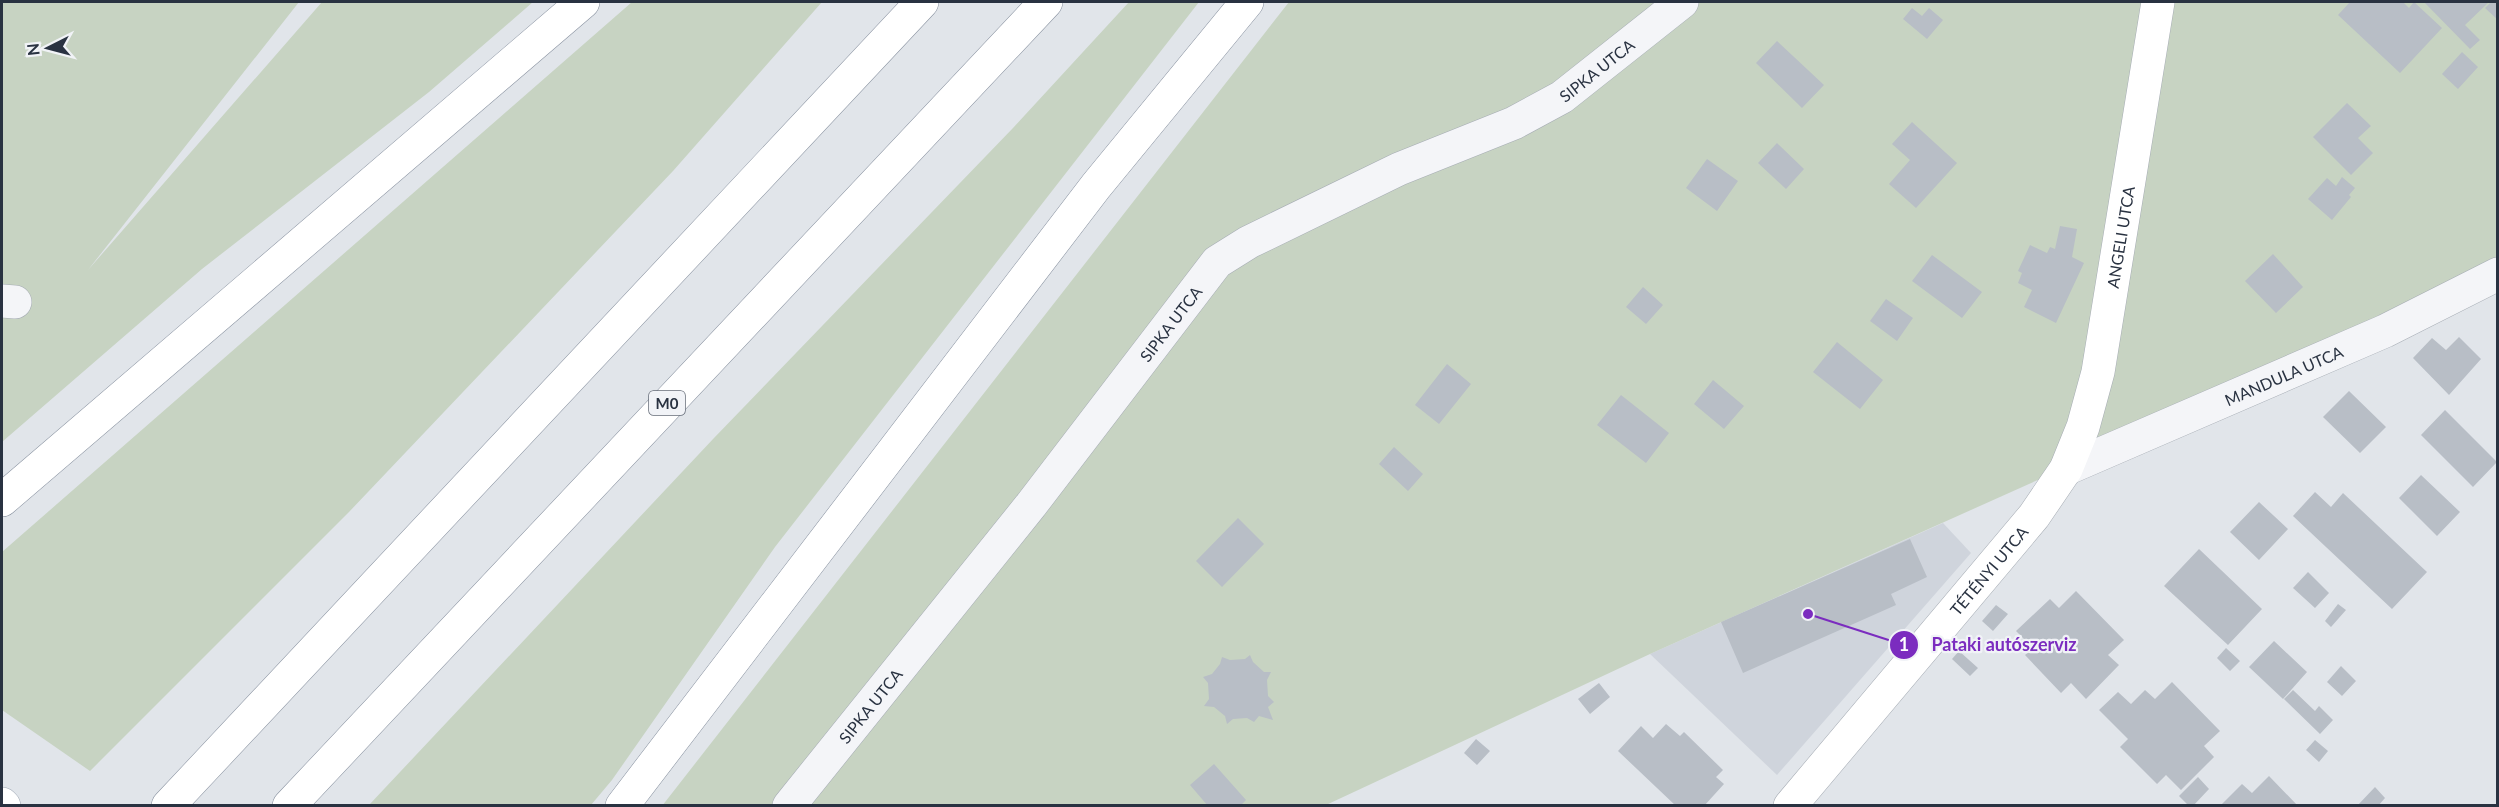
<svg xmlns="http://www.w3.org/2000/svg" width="2499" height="807" font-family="Lato,sans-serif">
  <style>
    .built { fill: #cfd4dc }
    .green { fill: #c7d3c2 }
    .building { fill: #b8bec6 }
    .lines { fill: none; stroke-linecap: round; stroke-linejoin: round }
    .street-casing { stroke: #a6acb4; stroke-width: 34 }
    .secondary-casing { stroke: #a6acb4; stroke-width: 34 }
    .primary-casing { stroke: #a0a9b5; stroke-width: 34 }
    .highway-casing { stroke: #8992a0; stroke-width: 34 }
    .street { stroke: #f4f5f8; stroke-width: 33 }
    .secondary { stroke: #fff; stroke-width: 33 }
    .primary { stroke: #fff; stroke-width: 33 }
    .highway { stroke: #fff; stroke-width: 33 }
    .labels { text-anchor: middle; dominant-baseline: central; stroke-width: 4.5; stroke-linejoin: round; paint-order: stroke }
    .shield { fill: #f1f3f7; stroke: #656c78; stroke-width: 1.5 }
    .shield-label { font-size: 15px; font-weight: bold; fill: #293241 }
    .street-label { font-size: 16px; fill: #293241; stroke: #f1f3f7 }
    .leader { fill: none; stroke: #7b2cbf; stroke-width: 2 }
    .callout-dot { fill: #7b2cbf; stroke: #f1f3f7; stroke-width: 2 }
    .mark-label { font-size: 18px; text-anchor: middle; font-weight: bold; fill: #fff }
    .callout-label { font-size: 18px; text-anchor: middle; font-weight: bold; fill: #7b2cbf; stroke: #f1f3f7; stroke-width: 4.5; stroke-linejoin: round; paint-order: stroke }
  </style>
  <rect width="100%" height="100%" fill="#e1e5ea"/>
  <!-- built -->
  <path class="built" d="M 1943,523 L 1971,553 L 1777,775 L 1650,654 Z"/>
  <!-- green -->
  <path class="green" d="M 2,2 L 299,2 L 88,270 L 322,2 L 533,2 L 429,92 L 202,269 L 2,442 Z
    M 632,2 L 822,2 L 673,171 L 349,512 L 90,771 L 2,710 L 2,552 Z
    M 1129,2 L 1199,2 L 775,547 L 612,780 L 591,805 L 369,805 L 714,438 L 1013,128 Z
    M 1289,2 L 2497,2 L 2497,274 L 1650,654 L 1326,805 L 662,806 Z"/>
  <!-- building -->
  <path class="building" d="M 2350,2 L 2403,2 L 2409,8 L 2414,2 L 2442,28 L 2400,73 L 2338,15 Z
    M 2424,2 L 2489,2 L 2465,25 L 2480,40 L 2470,49 Z
    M 2491,2 L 2498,2 L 2498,20 L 2485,8 Z
    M 1912,8 L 1922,16 L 1929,8 L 1943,20 L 1927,39 L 1903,19 Z
    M 1777,41 L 1824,85 L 1802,108 L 1756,63 Z
    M 2462,52 L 2478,67 L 2458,89 L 2442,74 Z
    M 2347,103 L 2371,126 L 2358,138 L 2373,153 L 2351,175 L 2313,137 Z
    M 1912,122 L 1957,163 L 1916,208 L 1889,184 L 1910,160 L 1892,144 Z
    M 1777,143 L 1804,169 L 1786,189 L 1758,163 Z
    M 1707,159 L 1738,181 L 1717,211 L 1686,188 Z
    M 2342,177 L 2355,188 L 2349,195 L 2351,197 L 2332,220 L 2308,199 L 2327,178 L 2336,186 Z
    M 2060,226 L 2077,229 L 2072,257 L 2084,263 L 2056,323 L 2024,307 L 2032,290 L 2018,283 L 2022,273 L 2018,271 L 2030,245 L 2047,253 L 2050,247 L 2055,249 Z
    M 2273,254 L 2303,287 L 2276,313 L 2245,281 Z
    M 1932,255 L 1982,292 L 1962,318 L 1912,281 Z
    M 1643,287 L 1663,305 L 1646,324 L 1626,307 Z
    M 1886,299 L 1913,318 L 1897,341 L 1870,321 Z
    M 2459,337 L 2481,359 L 2449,395 L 2413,358 L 2432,338 L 2446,350 Z
    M 1837,342 L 1883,380 L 1860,409 L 1813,372 Z
    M 1447,364 L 1471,384 L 1439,424 L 1415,405 Z
    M 1713,380 L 1744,406 L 1724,429 L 1694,404 Z
    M 2349,391 L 2386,427 L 2360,453 L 2323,417 Z
    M 1621,395 L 1669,433 L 1646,463 L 1597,425 Z
    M 2445,410 L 2497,462 L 2473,487 L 2421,435 Z
    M 1394,447 L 1423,474 L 1408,491 L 1379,464 Z
    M 2421,475 L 2460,512 L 2437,536 L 2399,498 Z
    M 2315,492 L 2331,507 L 2343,493 L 2427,572 L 2392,609 L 2293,516 Z
    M 2259,502 L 2288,529 L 2259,560 L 2230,532 Z
    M 1238,518 L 1264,544 L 1222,587 L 1196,561 Z
    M 1910,539 L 1927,577 L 1891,594 L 1896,605 L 1743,673 L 1721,622 Z
    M 2199,549 L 2262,609 L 2228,645 L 2164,586 Z
    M 2308,572 L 2329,593 L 2315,608 L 2293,588 Z
    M 2076,591 L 2124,640 L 2108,655 L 2119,665 L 2086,699 L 2071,683 L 2061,693 L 2025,655 L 2033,648 L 2016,631 L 2050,599 L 2059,608 Z
    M 2338,604 L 2346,610 L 2331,627 L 2325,621 Z
    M 1996,605 L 2008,614 L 1993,631 L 1982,621 Z
    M 2274,641 L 2307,672 L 2283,699 L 2249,667 Z
    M 2226,648 L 2240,661 L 2230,671 L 2217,658 Z
    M 1959,651 L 1978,668 L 1970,676 L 1952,659 Z
    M 1250,655 L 1253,662 L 1264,672 L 1271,672 L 1267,680 L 1268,696 L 1274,702 L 1268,707 L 1273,720 L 1259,716 L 1254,722 L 1247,718 L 1233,719 L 1227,724 L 1225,716 L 1214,707 L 1204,706 L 1209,699 L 1208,683 L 1203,677 L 1212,674 L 1220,664 L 1222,657 L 1230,660 L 1245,659 Z
    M 2341,666 L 2356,681 L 2342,696 L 2327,682 Z
    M 2172,682 L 2220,731 L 2204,746 L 2214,757 L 2181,790 L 2166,775 L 2157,784 L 2120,747 L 2128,739 L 2099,710 L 2118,692 L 2131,704 L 2145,690 L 2155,699 Z
    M 1599,683 L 1610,697 L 1590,714 L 1578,699 Z
    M 2293,690 L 2315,711 L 2319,706 L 2333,720 L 2320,734 L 2284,699 Z
    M 1666,724 L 1680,736 L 1684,732 L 1723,770 L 1716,777 L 1724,784 L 1704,806 L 1676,806 L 1618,751 L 1641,726 L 1653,738 Z
    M 1476,739 L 1490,751 L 1477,765 L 1464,753 Z
    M 2315,740 L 2328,751 L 2319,762 L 2306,750 Z
    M 1214,764 L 1246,800 L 1240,806 L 1208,806 L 1190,785 Z
    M 2269,776 L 2298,806 L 2220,806 L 2242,784 L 2252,793 Z
    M 2198,777 L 2209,789 L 2193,806 L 2189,806 L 2179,796 Z
    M 2375,787 L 2385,798 L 2378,806 L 2357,806 Z"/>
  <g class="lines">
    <defs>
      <g id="street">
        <path d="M 2,301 L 15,302"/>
        <path id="s1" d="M 2066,469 L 2385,331 L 2498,274"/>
        <path id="s2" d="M 789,806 L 1031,505 L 1217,262 L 1249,242 L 1399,169 L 1514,123 L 1562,97 L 1682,2"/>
      </g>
      <g id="secondary">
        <path id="s3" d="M 1790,806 L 2034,516 L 2066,469 L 2083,427 L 2098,372 L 2158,2"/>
      </g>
      <path id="primary" d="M 2,804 L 4,806"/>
      <path id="highway" d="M 2,500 L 583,2
        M 168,806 L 922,2
        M 289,806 L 1046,2
        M 622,806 L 1096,186 L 1247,2"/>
    </defs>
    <!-- street casing -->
    <use href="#street" class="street-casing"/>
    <!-- secondary casing -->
    <use href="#secondary" class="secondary-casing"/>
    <!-- primary casing -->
    <use href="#primary" class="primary-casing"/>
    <!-- highway casing -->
    <use href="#highway" class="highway-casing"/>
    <!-- street -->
    <use href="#street" class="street"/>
    <!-- secondary -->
    <use href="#secondary" class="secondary"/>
    <!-- primary -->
    <use href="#primary" class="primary"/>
    <!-- highway -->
    <use href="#highway" class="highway"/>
  </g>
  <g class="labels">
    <!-- shield labels -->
    <rect class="shield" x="649" y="391" width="36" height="24" rx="4.5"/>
    <g class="shield-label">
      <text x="667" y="403">M0</text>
    </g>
    <!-- street labels -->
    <g class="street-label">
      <text stroke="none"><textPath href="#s2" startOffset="1119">SIPKA UTCA</textPath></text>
      <text stroke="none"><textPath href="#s3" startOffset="675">ANGELI UTCA</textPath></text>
      <text stroke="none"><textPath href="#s2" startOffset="615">SIPKA UTCA</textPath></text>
      <text stroke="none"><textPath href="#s1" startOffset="237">MANDULA UTCA</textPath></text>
      <text stroke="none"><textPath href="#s3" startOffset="308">TÉTÉNYI UTCA</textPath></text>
      <text stroke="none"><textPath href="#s2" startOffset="129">SIPKA UTCA</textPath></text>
    </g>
  </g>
  <!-- callouts -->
  <path class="leader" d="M1808 614L1904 645"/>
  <g class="callout-dot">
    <circle cx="1808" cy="614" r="6"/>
    <circle cx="1904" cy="645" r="15"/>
  </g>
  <g class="mark-label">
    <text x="1904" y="651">1</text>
  </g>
  <g class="callout-label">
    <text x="2004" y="651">Pataki autószerviz</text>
  </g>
  <!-- border -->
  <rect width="2499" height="807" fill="none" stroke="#293241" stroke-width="6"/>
  <!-- north arrow -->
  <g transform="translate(48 48) rotate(264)" stroke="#f1f3f7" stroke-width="4.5" paint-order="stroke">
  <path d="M0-4.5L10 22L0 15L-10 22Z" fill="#293241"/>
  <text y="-9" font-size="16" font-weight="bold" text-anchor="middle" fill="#293241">N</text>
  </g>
</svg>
